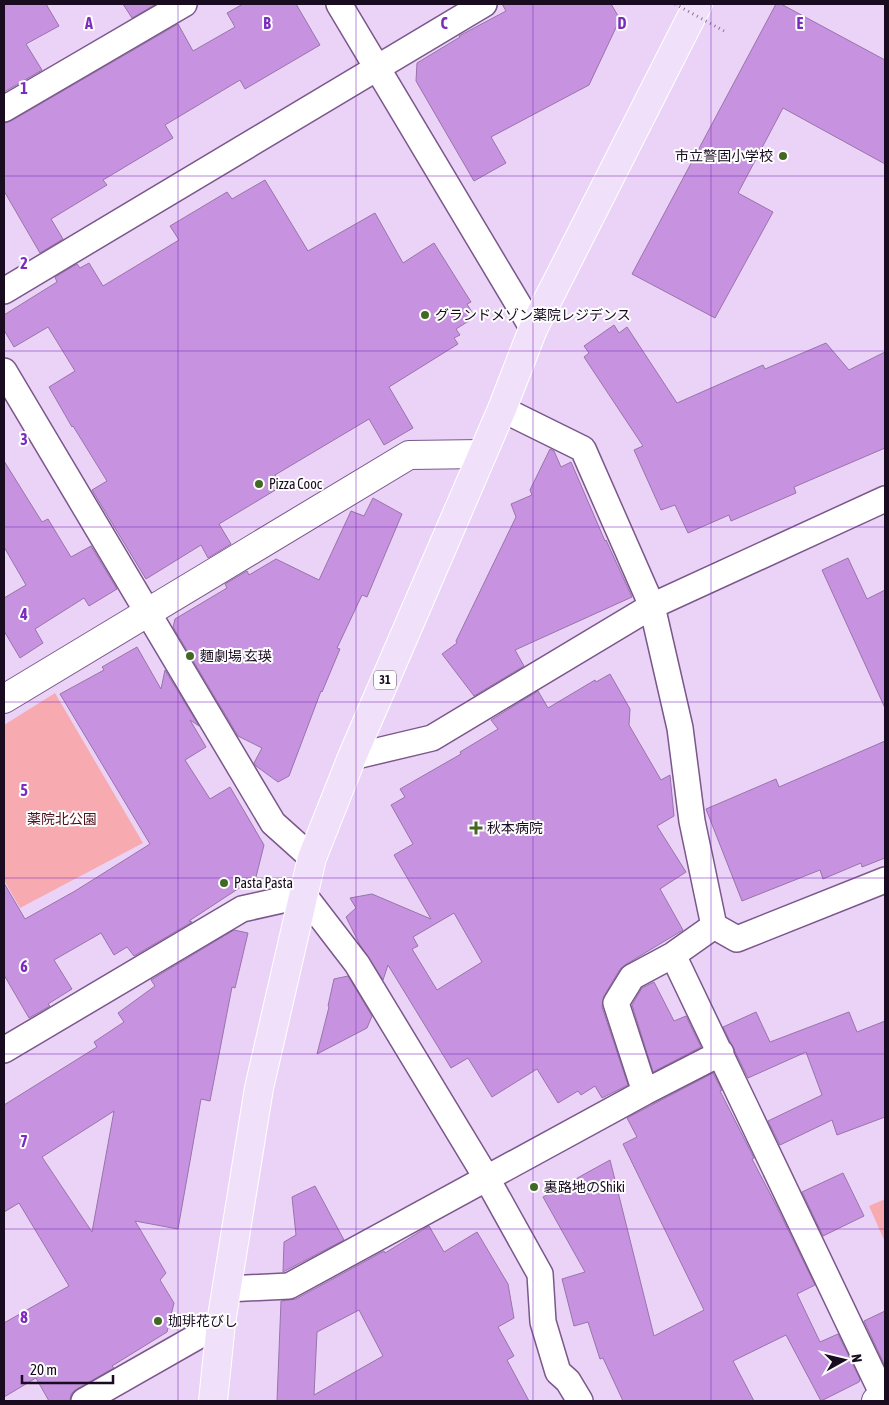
<svg xmlns="http://www.w3.org/2000/svg" width="889" height="1405" font-family="'Asap Condensed','Noto Sans JP',sans-serif">
  <style>
    .green { fill: #f7abb0 }
    .building { fill: #c793e0; stroke: #9974ab; fill-rule: evenodd }
    .lines { fill: none; stroke-linecap: round; stroke-linejoin: round }
    .minor-casing { stroke: #7b578c; stroke-width: 28 }
    .tertiary-casing { stroke: #7b578c; stroke-width: 30 }
    .primary-casing { stroke: #fff; stroke-width: 30 }
    .minor { stroke: #fff; stroke-width: 25 }
    .tertiary { stroke: #fff; stroke-width: 28 }
    .primary { stroke: #f1e0f9; stroke-width: 28 }
    .path-bridge { stroke: #887491; stroke-width: 3; stroke-dasharray: 1 4; stroke-linecap: butt }
    .grid { fill: none; stroke: #7b2cbf; stroke-width: 1; stroke-opacity: 0.55 }
    .poi-dot { fill: #416925; stroke: #fefefe; stroke-width: 2 }
    .labels { text-anchor: middle; dominant-baseline: central; stroke-width: 4; stroke-linejoin: round; paint-order: stroke }
    .shield { fill: #fefefe; stroke: #5e5463; stroke-width: 1 }
    .shield-label { font-size: 12px; font-weight: bold; fill: #190b20 }
    .poi-label { font-size: 14px; fill: #190b20; stroke: #fefefe; text-anchor: start }
    .park-label { font-size: 14px; fill: #4e111c; stroke: #fefefe }
    .grid-label { font-size: 16px; text-anchor: middle; font-weight: bold; fill: #7b2cbf; stroke: #fefefe; stroke-width: 4; stroke-linejoin: round; paint-order: stroke }
  </style>
  <rect width="100%" height="100%" fill="#ebd3f7"/>
  <!-- green -->
  <path class="green" d="M 55,693 L 143,843 L 20,908 L 4,880 L 4,725 Z
    M 885,1199 L 885,1242 L 869,1206 Z"/>
  <!-- building -->
  <path class="building" d="M 4,4 L 46,4 L 59,26 L 26,44 L 42,70 L 4,92 Z
    M 123,4 L 156,4 L 132,18 Z
    M 243,4 L 296,4 L 320,45 L 245,89 L 240,80 L 165,125 L 173,138 L 103,180 L 107,185 L 51,219 L 63,239 L 40,253 L 4,191 L 4,123 L 11,121 L 178,24 L 193,51 L 235,27 L 227,13 Z
    M 502,4 L 611,4 L 620,19 L 589,85 L 491,137 L 506,163 L 474,181 L 416,81 L 417,63 L 460,37 L 459,36 L 506,11 Z
    M 776,4 L 781,4 L 885,60 L 885,164 L 783,108 L 738,193 L 773,212 L 715,318 L 632,274 Z
    M 265,180 L 308,251 L 375,213 L 403,263 L 434,243 L 471,302 L 467,304 L 475,317 L 456,329 L 460,335 L 454,338 L 458,344 L 389,387 L 413,428 L 384,445 L 369,419 L 275,475 L 282,486 L 219,524 L 231,544 L 208,558 L 201,545 L 146,579 L 92,490 L 107,481 L 73,426 L 72,427 L 49,387 L 75,371 L 48,327 L 14,347 L 4,330 L 4,315 L 57,282 L 55,277 L 77,264 L 80,268 L 89,263 L 103,286 L 179,240 L 170,226 L 227,192 L 232,199 Z
    M 614,325 L 619,333 L 627,327 L 677,403 L 763,365 L 765,369 L 826,343 L 849,370 L 885,352 L 885,448 L 794,487 L 796,493 L 731,521 L 729,515 L 688,533 L 675,505 L 661,510 L 634,450 L 643,446 L 584,357 L 589,353 L 584,346 Z
    M 550,449 L 554,451 L 561,467 L 571,462 L 605,541 L 606,540 L 632,597 L 515,650 L 524,666 L 474,696 L 442,654 L 457,643 L 456,641 L 516,517 L 511,504 L 532,495 L 530,490 Z
    M 4,461 L 42,522 L 48,519 L 71,557 L 91,546 L 117,589 L 89,606 L 84,598 L 35,629 L 43,643 L 20,658 L 4,631 L 4,598 L 26,585 L 4,547 Z
    M 373,498 L 402,514 L 367,597 L 362,595 L 337,648 L 340,649 L 322,692 L 321,691 L 289,776 L 278,782 L 256,766 L 254,763 L 262,748 L 238,736 L 173,627 L 175,619 L 227,588 L 225,584 L 247,571 L 249,575 L 276,559 L 319,580 L 351,511 L 364,516 Z
    M 848,558 L 867,599 L 885,590 L 885,708 L 822,570 Z
    M 137,647 L 161,689 L 165,670 L 199,726 L 190,720 L 206,747 L 185,760 L 210,799 L 230,787 L 264,845 L 256,877 L 189,921 L 192,922 L 134,956 L 127,947 L 114,955 L 101,933 L 54,960 L 72,989 L 48,1004 L 50,1006 L 29,1018 L 4,975 L 4,883 L 25,919 L 75,891 L 150,844 L 60,694 L 104,670 L 102,667 Z
    M 610,674 L 630,709 L 629,725 L 661,780 L 670,775 L 674,816 L 657,826 L 686,872 L 660,889 L 683,930 L 625,965 L 620,969 L 604,996 L 602,1007 L 628,1085 L 602,1098 L 595,1086 L 581,1095 L 578,1091 L 558,1103 L 537,1069 L 492,1097 L 468,1058 L 451,1068 L 388,965 L 383,980 L 360,945 L 346,917 L 356,908 L 350,898 L 372,894 L 431,919 L 394,855 L 413,844 L 391,805 L 405,797 L 400,789 L 461,754 L 460,752 L 498,729 L 491,720 L 538,691 L 548,708 L 595,680 L 596,682 ZM 454,913 L 482,962 L 437,990 L 412,949 L 418,946 L 413,937 Z
    M 885,741 L 885,858 L 862,867 L 861,863 L 823,879 L 820,870 L 742,901 L 706,809 L 776,779 L 779,787 Z
    M 234,930 L 248,933 L 235,988 L 232,987 L 210,1101 L 201,1099 L 178,1229 L 135,1221 L 166,1273 L 160,1280 L 174,1303 L 167,1332 L 112,1366 L 114,1368 L 77,1389 L 71,1394 L 70,1401 L 49,1401 L 36,1378 L 4,1397 L 4,1323 L 69,1286 L 19,1203 L 4,1212 L 4,1105 L 97,1047 L 94,1042 L 124,1022 L 118,1013 L 155,986 L 151,980 ZM 114,1111 L 92,1232 L 42,1157 Z
    M 348,976 L 372,1016 L 367,1028 L 317,1054 L 329,1007 L 328,1006 L 334,979 Z
    M 654,982 L 674,1021 L 686,1016 L 701,1047 L 653,1072 L 632,1005 L 642,988 Z
    M 756,1012 L 770,1042 L 849,1012 L 857,1032 L 885,1021 L 885,1117 L 837,1135 L 832,1120 L 780,1145 L 768,1121 L 822,1095 L 806,1052 L 748,1078 L 723,1027 Z
    M 713,1073 L 722,1090 L 720,1091 L 754,1158 L 752,1159 L 776,1205 L 815,1285 L 797,1294 L 820,1342 L 838,1334 L 860,1379 L 859,1382 L 821,1401 L 786,1335 L 733,1361 L 754,1401 L 623,1401 L 603,1358 L 600,1359 L 588,1322 L 574,1326 L 562,1279 L 585,1272 L 543,1197 L 610,1160 L 654,1336 L 704,1310 L 623,1144 L 637,1137 L 627,1118 Z
    M 843,1173 L 864,1216 L 823,1236 L 802,1192 Z
    M 315,1186 L 344,1240 L 283,1272 L 284,1242 L 296,1235 L 292,1197 Z
    M 429,1226 L 444,1252 L 477,1232 L 508,1284 L 514,1318 L 498,1327 L 514,1356 L 507,1360 L 529,1401 L 277,1401 L 281,1301 L 296,1299 L 384,1251 L 385,1253 ZM 359,1310 L 383,1356 L 314,1395 L 317,1332 Z
    M 885,1311 L 885,1364 L 884,1364 L 864,1321 Z"/>
  <g class="lines">
    <defs>
      <path id="minor" d="M 339,4 L 533,329
        M 4,109 L 184,4
        M 4,291 L 484,4
        M 4,371 L 273,823 L 312,858
        M 352,757 L 432,738 L 652,606 L 885,499
        M 714,926 L 737,939 L 885,880
        M 673,955 L 884,1397
        M 4,1050 L 242,909 L 304,895 L 357,964 L 486,1177 L 540,1274 L 543,1322 L 558,1372 L 568,1381 L 580,1401
        M 645,1092 L 721,1053
        M 227,1289 L 289,1286 L 645,1092 L 616,1003 L 632,977 L 673,955 L 714,926 L 692,821 L 680,728 L 652,606 L 583,449 L 502,409
        M 84,1401 L 221,1323"/>
      <path id="tertiary" d="M 4,699 L 409,455 L 482,454
        M 876,1401 L 885,1397"/>
      <path id="primary" d="M 213,1401 L 221,1323 L 259,1088 L 312,858 L 352,757 L 502,409 L 533,329 L 698,4"/>
    </defs>
    <!-- minor casing -->
    <use href="#minor" class="minor-casing"/>
    <!-- tertiary casing -->
    <use href="#tertiary" class="tertiary-casing"/>
    <!-- primary casing -->
    <use href="#primary" class="primary-casing"/>
    <!-- minor -->
    <use href="#minor" class="minor"/>
    <!-- tertiary -->
    <use href="#tertiary" class="tertiary"/>
    <!-- primary -->
    <use href="#primary" class="primary"/>
    <!-- path-bridge -->
    <path class="path-bridge" d="M 675,4 L 724,31"/>
  </g>
  <!-- grid -->
  <path class="grid" d="M 178,4 L 178,1401M 356,4 L 356,1401M 533,4 L 533,1401M 711,4 L 711,1401M 4,176 L 885,176M 4,351 L 885,351M 4,527 L 885,527M 4,702 L 885,702M 4,878 L 885,878M 4,1054 L 885,1054M 4,1229 L 885,1229"/>
  <!-- markers -->
  <g class="poi-dot">
    <circle cx="783" cy="156" r="5"/>
    <circle cx="425" cy="315" r="5"/>
    <circle cx="259" cy="484" r="5"/>
    <circle cx="190" cy="656" r="5"/>
    <path d="M473.5 820.5h5v5h5v5h-5v5h-5v-5h-5v-5h5z"/>
    <circle cx="224" cy="883" r="5"/>
    <circle cx="534" cy="1187" r="5"/>
    <circle cx="158" cy="1321" r="5"/>
  </g>
  <g class="labels">
    <!-- shield labels -->
    <rect class="shield" x="374" y="670.5" width="22" height="19" rx="4"/>
    <g class="shield-label">
      <text x="385" y="680">31</text>
    </g>
    <!-- poi labels -->
    <g class="poi-label">
      <text x="773" y="156" text-anchor="end">市立警固小学校</text>
      <text x="435" y="315">グランドメゾン薬院レジデンス</text>
      <text x="269" y="484">Pizza Cooc</text>
      <text x="200" y="656">麵劇場 玄瑛</text>
      <text x="487" y="828">秋本病院</text>
      <text x="234" y="883">Pasta Pasta</text>
      <text x="544" y="1187">裏路地のShiki</text>
      <text x="168" y="1321">珈琲花びし</text>
    </g>
    <!-- park labels -->
    <g class="park-label">
      <text x="62" y="819">薬院北公園</text>
    </g>
  </g>
  <g class="grid-label">
    <text x="89" y="29">A</text>
    <text x="267" y="29">B</text>
    <text x="444" y="29">C</text>
    <text x="622" y="29">D</text>
    <text x="800" y="29">E</text>
    <text x="24" y="94">1</text>
    <text x="24" y="269">2</text>
    <text x="24" y="445">3</text>
    <text x="24" y="620">4</text>
    <text x="24" y="796">5</text>
    <text x="24" y="972">6</text>
    <text x="24" y="1147">7</text>
    <text x="24" y="1323">8</text>
  </g>
  <!-- border -->
  <rect width="889" height="1405" fill="none" stroke="#190b20" stroke-width="10"/>
  <!-- north arrow -->
  <g transform="translate(844 1360) rotate(82)" stroke="#fefefe" stroke-width="4" paint-order="stroke">
  <path d="M0-4L9 19L0 12L-9 19Z" fill="#190b20"/>
  <text y="-8" font-size="14" font-weight="bold" text-anchor="middle" fill="#190b20">N</text>
  </g>
  <!-- scale -->
  <path d="M22 1375v8h91v-8" fill="none" stroke="#190b20" stroke-width="2.5"/>
  <text x="30" y="1375" font-size="15" fill="#190b20" stroke="#fefefe" stroke-width="4" paint-order="stroke">20 m</text>
</svg>
